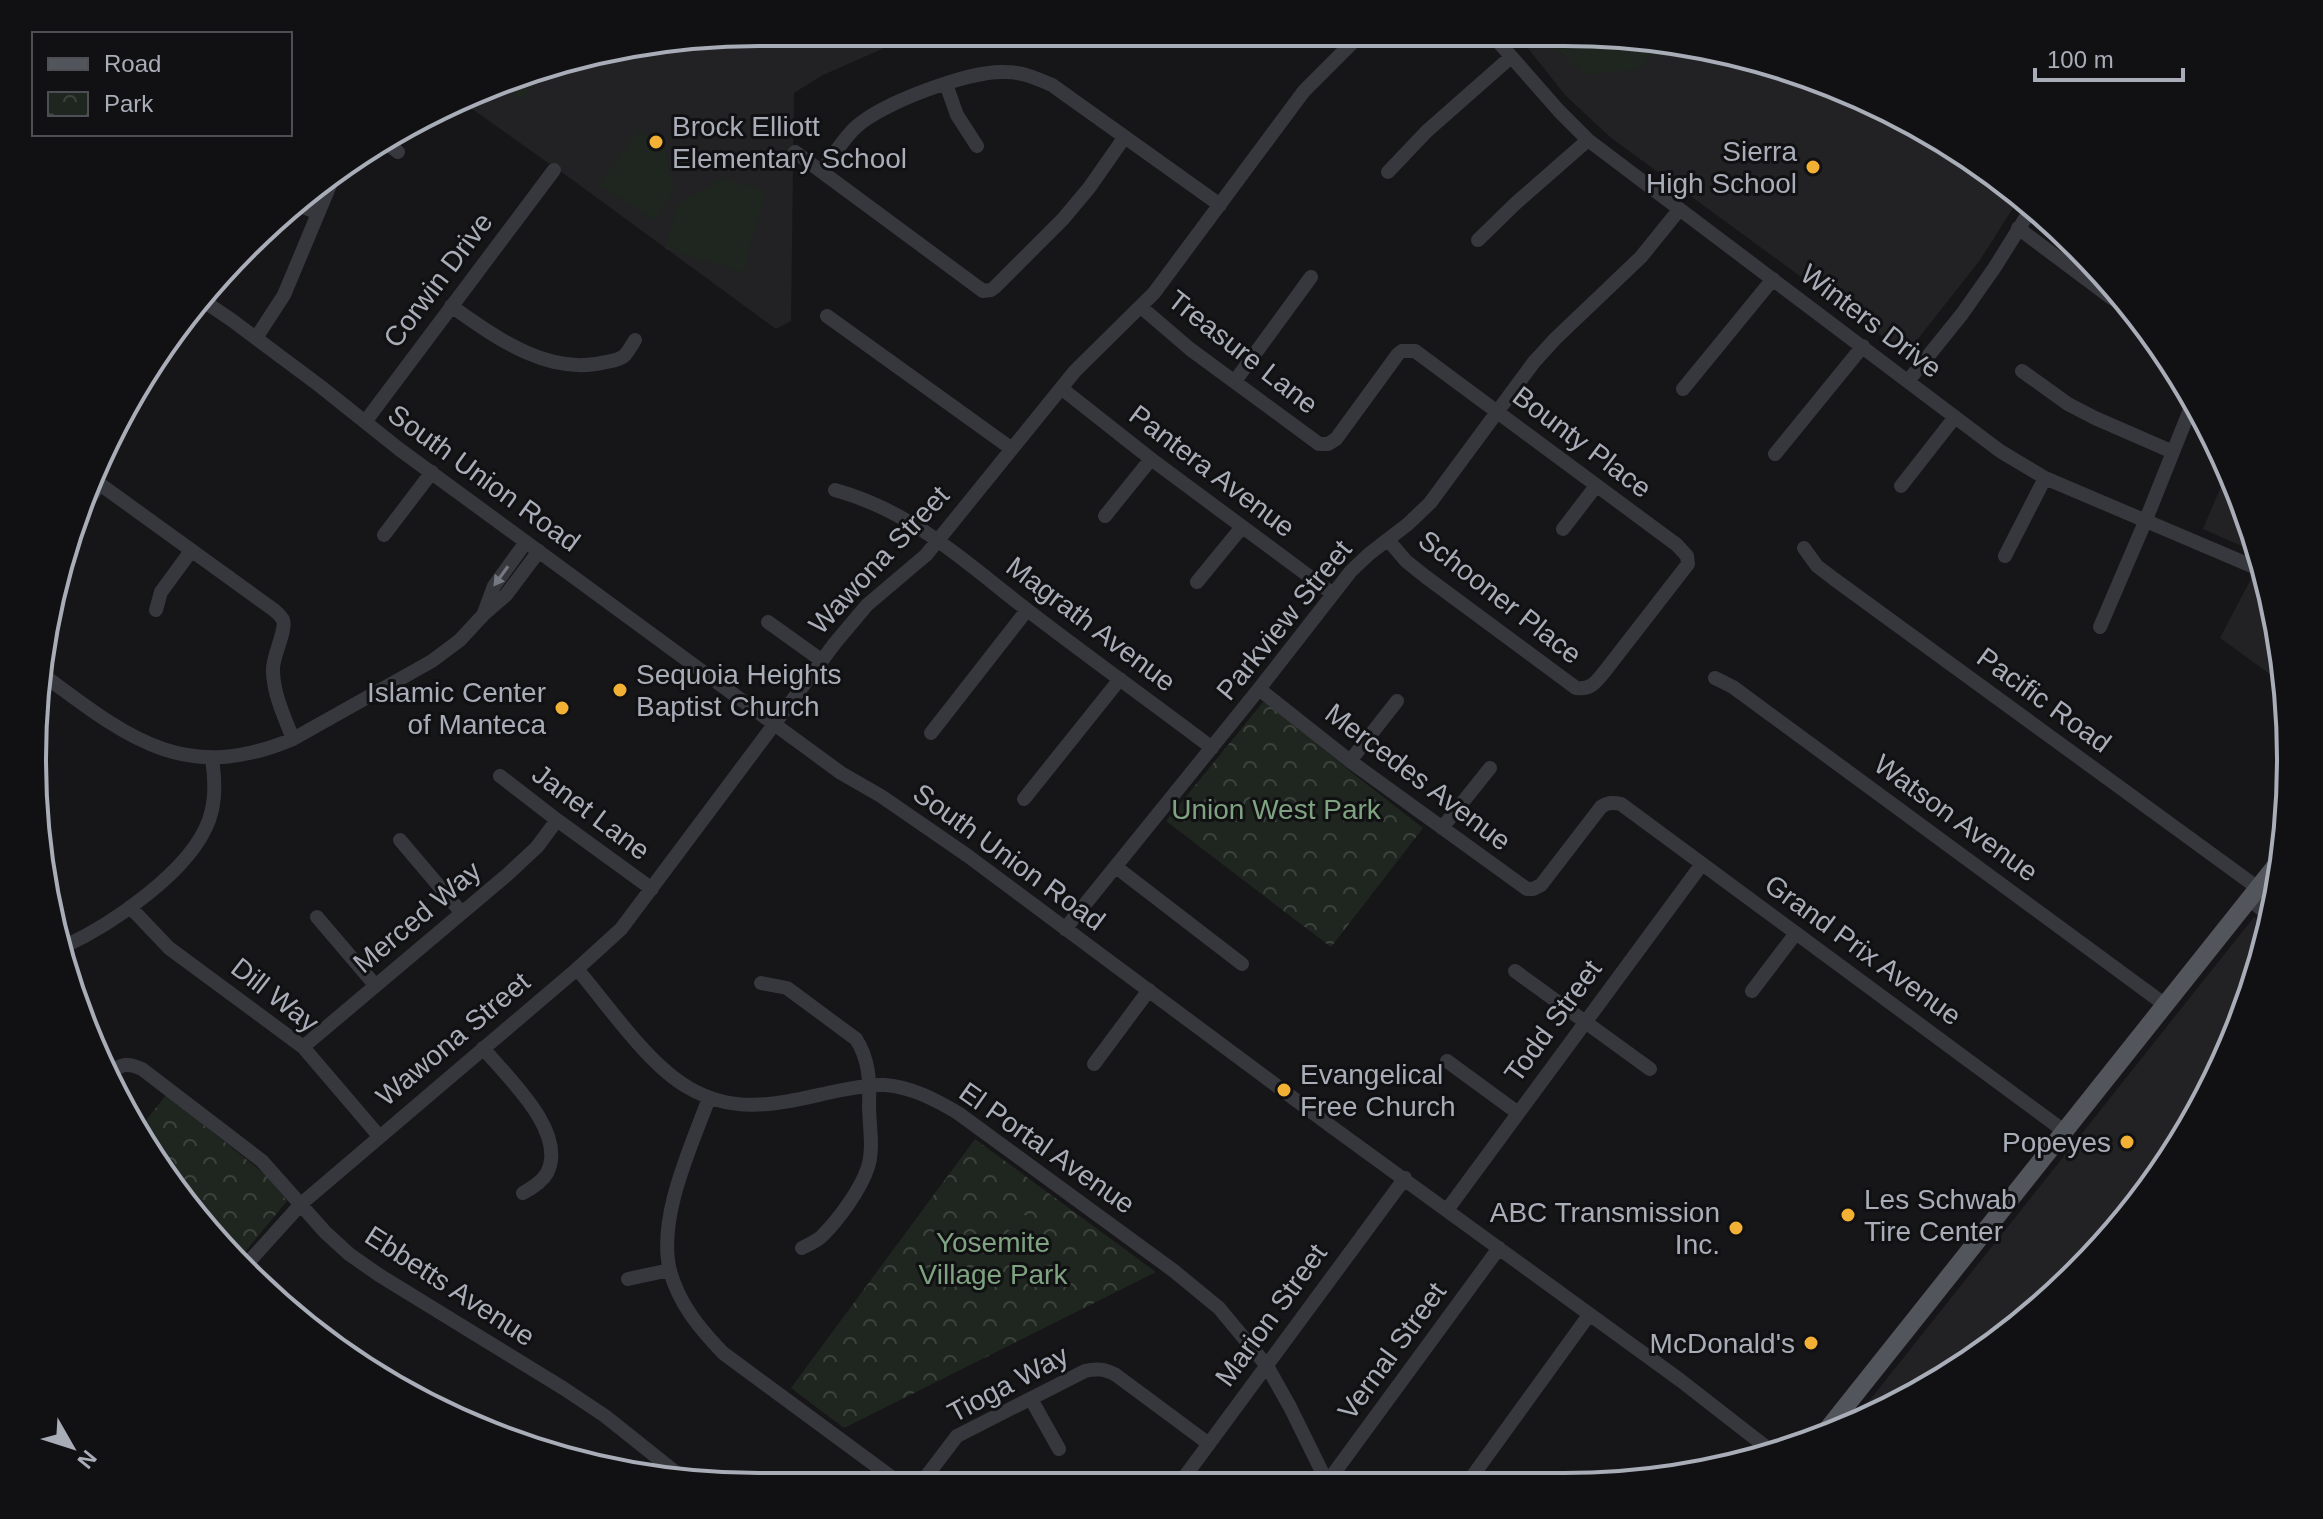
<svg xmlns="http://www.w3.org/2000/svg" width="2323" height="1519" font-family="Helvetica,sans-serif">
  <style>
    .built { fill: #222225 }
    .park { fill: url(#park-crowns) }
    .pitch { fill: #1e261f }
    .lines { fill: none; stroke-linecap: round; stroke-linejoin: round }
    .minor { stroke: #37383d; stroke-width: 14 }
    .major { stroke: #53555c; stroke-width: 18 }
    .oneway { fill: #757881 }
    .poi-dot { fill: #f2b134; stroke: #111113; stroke-width: 3 }
    .labels { text-anchor: middle; dominant-baseline: central; stroke-width: 6; stroke-linejoin: round; paint-order: stroke }
    .poi-label { font-size: 28px; fill: #a8adb8; stroke: #111113; text-anchor: end }
    .street-label { font-size: 28px; fill: #a8adb8; stroke: #111113 }
    .park-label { font-size: 28px; fill: #7fa381; stroke: #111113 }
    .rim { fill: none; stroke: #a8adb8; stroke-width: 4 }
  </style>
  <defs>
    <pattern id="park-crowns" width="20" height="18" patternUnits="userSpaceOnUse" patternTransform="scale(2)"><rect width="20" height="18" fill="#1e261f"/><path d="M2 6a3 3 0 1 1 6 0M12 15a3 3 0 1 1 6 0" fill="none" stroke="#3c433d"/></pattern>
  </defs>
  <rect width="100%" height="100%" fill="#161618"/>
  <!-- built -->
  <path class="built" d="M 759,32 L 918,33 L 821,76 L 794,93 L 791,321 L 776,329 L 574,181 L 462,102 L 526,70 Z
    M 1519,37 L 1659,38 L 1885,107 L 2020,197 L 1980,260 L 1910,349 L 1901,350 L 1610,137 L 1566,96 Z
    M 2228,470 L 2260,554 L 2203,529 Z
    M 2252,577 L 2268,584 L 2285,685 L 2220,638 Z
    M 2254,917 L 2268,928 L 2252,994 L 2193,1124 L 2110,1240 L 2006,1337 L 1885,1412 L 1850,1425 Z"/>
  <!-- park -->
  <path class="park" d="M 1264,701 L 1355,775 L 1423,828 L 1331,947 L 1166,821 Z
    M 166,1095 L 266,1175 L 287,1201 L 240,1258 L 137,1132 Z
    M 975,1139 L 1156,1272 L 844,1428 L 791,1388 Z"/>
  <!-- pitch -->
  <path class="pitch" d="M 1542,37 L 1659,38 L 1664,40 L 1640,69 L 1587,75 Z
    M 546,67 L 521,100 L 500,83 L 526,70 Z
    M 639,130 L 664,146 L 674,192 L 653,220 L 599,185 Z
    M 722,178 L 766,191 L 743,272 L 665,249 L 677,204 Z
    M 1015,1208 L 1034,1222 L 1021,1239 L 1002,1225 Z"/>
  <g class="lines">
    <!-- minor -->
    <path class="minor" d="M 1494,37 L 1559,111 L 1588,140 L 2000,451 L 2045,478 L 2266,572
      M 946,84 L 957,115 L 977,146
      M 384,141 L 398,152
      M 795,152 L 983,291 L 991,290 L 995,287 L 1063,219 L 1089,188 L 1124,138
      M 822,171 C 833,156 843,139 856,127 C 882,103 970,70 1005,72 C 1022,72 1036,78 1052,85 L 1220,205
      M 1388,172 L 1427,131 L 1511,57
      M 301,206 L 318,213
      M 2018,228 L 2110,297 L 2136,312
      M 1478,240 L 1516,203 L 1588,140
      M 199,301 L 211,306 L 233,321 L 320,386 L 399,449 L 841,773 L 881,796 L 968,856 L 1332,1127 L 1680,1380 L 1775,1454
      M 451,306 C 495,337 549,377 606,362 C 612,361 619,360 624,356 C 628,352 632,345 635,340
      M 1141,307 L 1190,349 L 1319,444 L 1328,444 L 1336,439 L 1398,354 L 1402,351 L 1415,351 L 1677,545 L 1687,556 L 1688,564 L 1605,671 C 1596,682 1591,690 1576,688 L 1426,577 L 1406,561 L 1388,540
      M 827,316 L 1012,449
      M 256,338 L 284,295 L 335,173
      M 2022,371 L 2068,404 L 2095,418 L 2173,452
      M 1235,381 L 1311,277
      M 1908,381 L 1962,314 L 1995,267 L 2033,206
      M 1061,388 L 1151,459 L 1333,594
      M 1683,389 L 1773,279
      M 365,422 L 554,170
      M 1775,454 L 1863,346
      M 90,477 L 274,610 C 277,613 281,616 283,620 C 287,630 272,657 273,670 C 273,694 285,718 293,739
      M 1901,486 L 1955,417
      M 835,490 C 912,511 965,562 1026,609 C 1087,656 1150,701 1212,748
      M 81,510 L 100,484
      M 1105,516 L 1151,459
      M 1563,529 L 1596,486
      M 384,535 L 432,472
      M 1804,548 L 1817,566 L 1834,579 L 2258,888
      M 2005,556 L 2045,478
      M 1197,582 L 1242,527
      M 156,610 L 161,592 L 191,551
      M 484,613 L 494,586 L 526,542
      M 768,622 L 821,660
      M 2100,627 L 2145,522 L 2193,402
      M 42,674 C 127,737 184,785 293,739 L 432,661 L 460,640 L 484,614 L 506,595 L 539,551
      M 1715,678 L 1733,687 L 2164,1004
      M 1259,689 L 1350,761 L 1527,889 L 1533,889 L 1541,885 L 1601,807 C 1607,802 1613,802 1621,804 L 2064,1131
      M 931,733 L 1027,610
      M 1350,761 L 1397,701
      M 500,776 L 557,820 L 652,889
      M 1024,799 L 1120,679
      M 41,828 L 42,828
      M 1442,828 L 1490,768
      M 400,840 L 461,912
      M 1116,867 L 1242,964
      M 2249,899 L 2270,916
      M 130,907 L 169,948 L 303,1047 L 379,1136
      M 317,917 L 375,985
      M 1065,929 L 1259,689 L 1351,571 L 1369,554 L 1408,524 L 1430,503 L 1534,362 L 1555,339 L 1641,257 L 1679,210
      M 63,947 C 111,925 191,871 209,820 C 216,801 215,778 212,759
      M 577,969 C 608,1005 648,1065 689,1088 C 739,1117 784,1102 837,1091 C 852,1088 869,1084 885,1085 C 912,1087 936,1100 958,1113 L 1174,1271 L 1219,1308 L 1267,1366 L 1290,1407 L 1328,1484
      M 1515,971 L 1650,1069
      M 761,983 L 787,988 L 856,1039 C 869,1059 870,1081 869,1105 C 869,1125 874,1148 868,1167 C 861,1189 839,1219 823,1235 C 818,1241 809,1244 802,1248
      M 1752,991 L 1796,933
      M 303,1047 L 508,874 L 537,847 L 557,820
      M 483,1048 C 507,1077 568,1132 547,1173 C 542,1182 532,1188 523,1193
      M 1447,1061 L 1518,1113
      M 1094,1064 L 1149,990
      M 111,1073 C 121,1063 129,1063 142,1069 L 262,1161 L 325,1232 L 349,1254 L 379,1275 L 563,1388 L 605,1416 L 679,1475 L 682,1481
      M 709,1098 C 691,1147 657,1218 670,1271 C 679,1304 700,1329 723,1353 L 898,1482
      M 1447,1210 L 1702,864
      M 246,1265 L 301,1204 L 577,969 L 621,929 L 835,643 L 867,605 L 926,555 L 1075,371 L 1154,293 L 1304,91 L 1359,36
      M 628,1279 L 670,1270
      M 1031,1399 L 1059,1449
      M 922,1482 L 957,1436 L 1085,1371 C 1097,1368 1105,1369 1116,1375 L 1209,1444
      M 1180,1483 L 1405,1178
      M 1326,1484 L 1499,1248
      M 1466,1485 L 1589,1315"/>
    <!-- major -->
    <path class="major" d="M 1822,1436 L 2285,854"/>
  </g>
  <!-- one-way arrows -->
  <defs><path id="oneway-solid" d="M-6-.8H1V-3.2L6.5 0L1 3.2V.8H-6Z" transform="scale(2)"/></defs>
  <use class="oneway" href="#oneway-solid" transform="translate(501 576) rotate(126)"/>
  <!-- markers -->
  <g class="poi-dot">
    <circle cx="656" cy="142" r="8"/>
    <circle cx="1813" cy="167" r="8"/>
    <circle cx="620" cy="690" r="8"/>
    <circle cx="562" cy="708" r="8"/>
    <circle cx="1284" cy="1090" r="8"/>
    <circle cx="2127" cy="1142" r="8"/>
    <circle cx="1848" cy="1215" r="8"/>
    <circle cx="1736" cy="1228" r="8"/>
    <circle cx="1811" cy="1343" r="8"/>
  </g>
  <g class="labels">
    <!-- poi labels -->
    <g class="poi-label">
      <text x="672" y="126" text-anchor="start">Brock Elliott<tspan x="672" dy="32">Elementary School</tspan></text>
      <text x="1797" y="151">Sierra<tspan x="1797" dy="32">High School</tspan></text>
      <text x="636" y="674" text-anchor="start">Sequoia Heights<tspan x="636" dy="32">Baptist Church</tspan></text>
      <text x="546" y="692">Islamic Center<tspan x="546" dy="32">of Manteca</tspan></text>
      <text x="1300" y="1074" text-anchor="start">Evangelical<tspan x="1300" dy="32">Free Church</tspan></text>
      <text x="2111" y="1142">Popeyes</text>
      <text x="1864" y="1199" text-anchor="start">Les Schwab<tspan x="1864" dy="32">Tire Center</tspan></text>
      <text x="1720" y="1212">ABC Transmission<tspan x="1720" dy="32">Inc.</tspan></text>
      <text x="1795" y="1343">McDonald's</text>
    </g>
    <!-- street labels -->
    <g class="street-label">
      <text transform="translate(438 280) rotate(-53)">Corwin Drive</text>
      <text transform="translate(1871 321) rotate(37)">Winters Drive</text>
      <text transform="translate(1243 352) rotate(38)">Treasure Lane</text>
      <text transform="translate(1582 442) rotate(37)">Bounty Place</text>
      <text transform="translate(1212 471) rotate(37)">Pantera Avenue</text>
      <text transform="translate(484 478) rotate(36)">South Union Road</text>
      <text transform="translate(879 560) rotate(-47)">Wawona Street</text>
      <text transform="translate(1500 597) rotate(38)">Schooner Place</text>
      <text transform="translate(1284 620) rotate(-51)">Parkview Street</text>
      <text transform="translate(1091 624) rotate(37)">Magrath Avenue</text>
      <text transform="translate(2044 700) rotate(36)">Pacific Road</text>
      <text transform="translate(1418 777) rotate(37)">Mercedes Avenue</text>
      <text transform="translate(591 812) rotate(37)">Janet Lane</text>
      <text transform="translate(1956 818) rotate(36)">Watson Avenue</text>
      <text transform="translate(1009 857) rotate(36)">South Union Road</text>
      <text transform="translate(417 917) rotate(-40)">Merced Way</text>
      <text transform="translate(1863 950) rotate(36)">Grand Prix Avenue</text>
      <text transform="translate(275 995) rotate(38)">Dill Way</text>
      <text transform="translate(1553 1021) rotate(-54)">Todd Street</text>
      <text transform="translate(453 1039) rotate(-40)">Wawona Street</text>
      <text transform="translate(1047 1148) rotate(35)">El Portal Avenue</text>
      <text transform="translate(450 1286) rotate(33)">Ebbetts Avenue</text>
      <text transform="translate(1271 1315) rotate(-54)">Marion Street</text>
      <text transform="translate(1392 1351) rotate(-54)">Vernal Street</text>
      <text transform="translate(1008 1384) rotate(-28)">Tioga Way</text>
    </g>
    <!-- park labels -->
    <g class="park-label">
      <text x="1276" y="809">Union West Park</text>
      <text x="993" y="1242">Yosemite<tspan x="993" dy="32">Village Park</tspan></text>
    </g>
  </g>
  <!-- crop -->
  <path d="M0 0H2323V1519H0ZM759 46H1564A713 713 0 0 1 2277 759V760A713 713 0 0 1 1564 1473H759A713 713 0 0 1 46 760V759A713 713 0 0 1 759 46Z" fill="#111113" fill-rule="evenodd"/>
  <path class="rim" d="M759 46H1564A713 713 0 0 1 2277 759V760A713 713 0 0 1 1564 1473H759A713 713 0 0 1 46 760V759A713 713 0 0 1 759 46Z"/>
  <!-- legend -->
  <rect x="32" y="32" width="260" height="104" fill="#111113" stroke="#4d4f55" stroke-width="2"/>
  <rect x="48" y="58" width="40" height="12" fill="#53555c" stroke="#4d4f55" stroke-width="2"/>
  <text x="104" y="72" font-size="24" fill="#a8adb8">Road</text>
  <rect x="48" y="92" width="40" height="24" fill="url(#park-crowns)" stroke="#4d4f55" stroke-width="2"/>
  <text x="104" y="112" font-size="24" fill="#a8adb8">Park</text>
  <!-- north arrow -->
  <g transform="translate(72 1447) rotate(129)" stroke="#111113" stroke-width="6" paint-order="stroke">
  <path d="M0-6L14 30L0 20L-14 30Z" fill="#a8adb8"/>
  <text y="-12" font-size="22" font-weight="bold" text-anchor="middle" fill="#a8adb8">N</text>
  </g>
  <!-- scale -->
  <path d="M2035 68v12h148v-12" fill="none" stroke="#a8adb8" stroke-width="4"/>
  <text x="2047" y="68" font-size="24" fill="#a8adb8" stroke="#111113" stroke-width="6" paint-order="stroke">100 m</text>
</svg>
